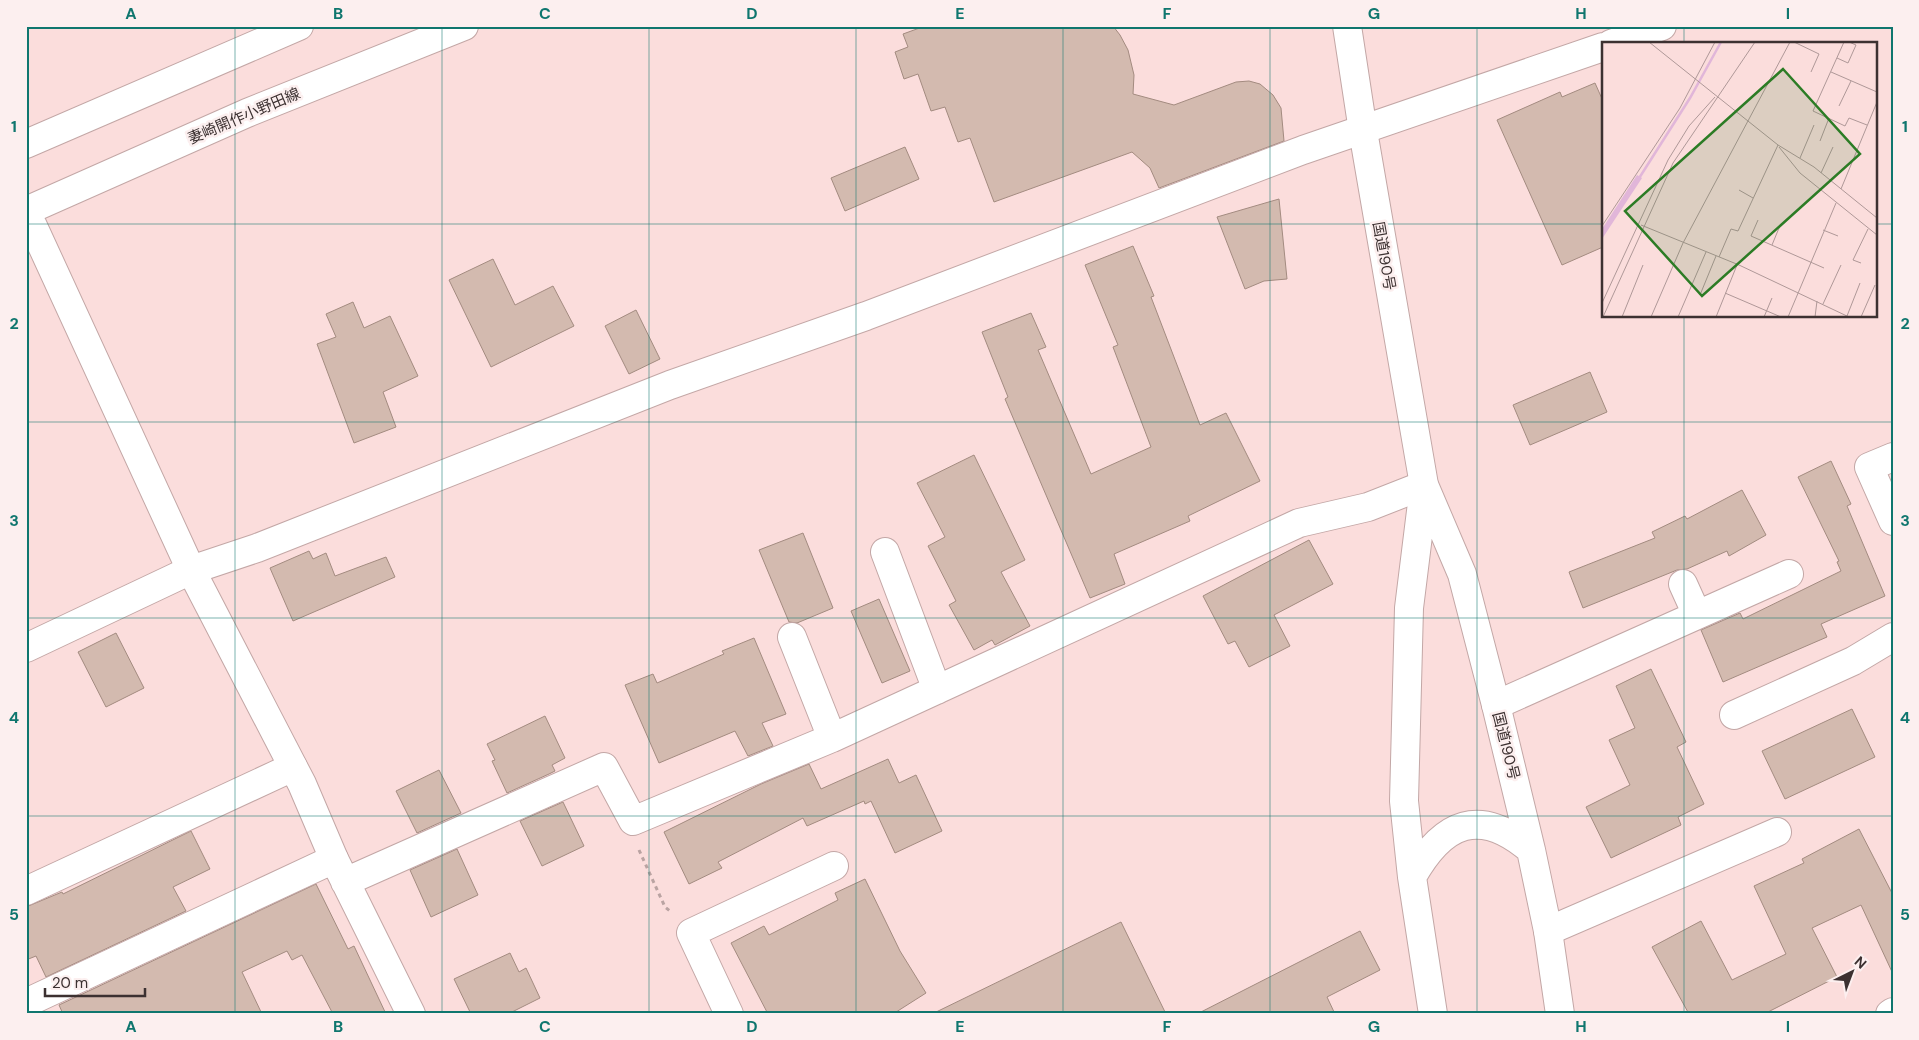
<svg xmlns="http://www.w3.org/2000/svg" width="1919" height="1040" font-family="'DM Sans','Noto Sans JP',sans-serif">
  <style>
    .building { fill: #d3baaf; stroke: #a38b80 }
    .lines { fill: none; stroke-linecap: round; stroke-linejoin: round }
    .street-casing { stroke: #c3a7a6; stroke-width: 30 }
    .secondary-casing { stroke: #c3a7a6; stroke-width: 30 }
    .highway-casing { stroke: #c3a7a6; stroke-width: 30 }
    .path { stroke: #baa3a2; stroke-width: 3; stroke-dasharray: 4 4; stroke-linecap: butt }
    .street { stroke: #fff; stroke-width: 28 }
    .secondary { stroke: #fff; stroke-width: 28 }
    .highway { stroke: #fff; stroke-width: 28 }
    .grid { fill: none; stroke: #0f766e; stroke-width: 1; stroke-opacity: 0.55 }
    .labels { text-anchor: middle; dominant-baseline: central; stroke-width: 5; stroke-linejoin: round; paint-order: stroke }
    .street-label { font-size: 15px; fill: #3c3131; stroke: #fcefef }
    .inset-river { fill: none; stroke: #e1b6d9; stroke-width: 2.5 }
    .inset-road { fill: none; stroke: #af9898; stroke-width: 1 }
    .view { fill: #2c7c25; fill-opacity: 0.15; stroke: #2c7c25; stroke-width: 2.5 }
    .inset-edge { fill: none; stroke: #3c3131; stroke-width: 2.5 }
    .neatline { fill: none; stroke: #0f766e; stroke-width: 2 }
    .grid-label { font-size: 16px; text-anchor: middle; font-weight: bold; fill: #0f766e }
  </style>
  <rect width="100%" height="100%" fill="#fbdddc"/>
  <!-- building -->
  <path class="building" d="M 925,26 L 1113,26 L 1120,35 L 1128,50 L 1134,75 L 1133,94 L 1174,105 L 1236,82 L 1249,81 L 1260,84 L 1273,95 L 1281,108 L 1284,141 L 1159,188 L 1150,168 L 1132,152 L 994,202 L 970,138 L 958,142 L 945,107 L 931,111 L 918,74 L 904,79 L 895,52 L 908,47 L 903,34 Z
    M 1595,83 L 1603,101 L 1603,247 L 1562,265 L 1497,120 L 1560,92 L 1562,97 Z
    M 905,147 L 919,179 L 845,211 L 831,178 Z
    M 1279,199 L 1287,279 L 1264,281 L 1245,289 L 1217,217 Z
    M 1133,246 L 1154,296 L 1151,297 L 1200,425 L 1226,413 L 1260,481 L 1188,516 L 1190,521 L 1114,554 L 1125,584 L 1090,598 L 1005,399 L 1008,397 L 982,332 L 1031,313 L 1046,347 L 1038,350 L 1091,474 L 1151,447 L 1113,347 L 1118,345 L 1085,265 Z
    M 493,259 L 515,305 L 553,286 L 574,326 L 491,367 L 449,280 Z
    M 353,302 L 364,328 L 390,316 L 418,376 L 383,392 L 396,427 L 354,443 L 317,344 L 336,337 L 326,314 Z
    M 636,310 L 660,359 L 629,374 L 605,326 Z
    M 1590,372 L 1607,412 L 1530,445 L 1513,405 Z
    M 974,455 L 1025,560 L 1001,572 L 1030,626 L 995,645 L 992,640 L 974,650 L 949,605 L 956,601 L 928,546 L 945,537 L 917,483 Z
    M 1831,461 L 1851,504 L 1847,506 L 1885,596 L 1821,624 L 1827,637 L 1723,682 L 1701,630 L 1740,613 L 1743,619 L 1841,571 L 1837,562 L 1839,561 L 1798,477 Z
    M 1742,490 L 1766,535 L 1729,556 L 1727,551 L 1687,569 L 1677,570 L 1583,608 L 1569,572 L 1655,538 L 1652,532 L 1685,516 L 1687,519 Z
    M 803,533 L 833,608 L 797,623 L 789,622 L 759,550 Z
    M 1309,540 L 1333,584 L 1274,615 L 1290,646 L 1249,667 L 1235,641 L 1228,644 L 1203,596 Z
    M 309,551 L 313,559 L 326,553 L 335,576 L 386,557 L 395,577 L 293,621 L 270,568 Z
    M 879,599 L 910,671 L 882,683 L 851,611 Z
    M 116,633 L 144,688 L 106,707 L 78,652 Z
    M 754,638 L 786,714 L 762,723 L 773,746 L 748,756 L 735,731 L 659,763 L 625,685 L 653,674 L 657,683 L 724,654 L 722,651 Z
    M 1651,669 L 1686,742 L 1677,747 L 1704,804 L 1678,817 L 1681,825 L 1611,858 L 1586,807 L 1630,785 L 1609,740 L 1635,728 L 1616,686 Z
    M 1852,709 L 1875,757 L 1785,799 L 1762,751 Z
    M 545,716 L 565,758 L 552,765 L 555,771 L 549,774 L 507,793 L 492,761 L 495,760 L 487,744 Z
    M 888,759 L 899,783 L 916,775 L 942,831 L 895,853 L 871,801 L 865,804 L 864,801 L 807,826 L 803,818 L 718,862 L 722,868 L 689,884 L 664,832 L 761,784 L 809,764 L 821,789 Z
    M 439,770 L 461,813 L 417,833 L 396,791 Z
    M 563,802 L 584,846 L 542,866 L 520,821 Z
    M 1859,829 L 1893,895 L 1893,974 L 1861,905 L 1812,928 L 1837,977 L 1764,1014 L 1689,1014 L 1652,947 L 1701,921 L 1732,980 L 1786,954 L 1754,886 L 1804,863 L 1802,859 Z
    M 191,831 L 210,869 L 173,887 L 186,911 L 46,977 L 36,956 L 26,960 L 26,907 L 62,892 L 63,894 Z
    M 457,849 L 478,895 L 431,917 L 410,870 Z
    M 865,879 L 900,951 L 926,993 L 893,1014 L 768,1014 L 731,943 L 764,926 L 769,935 L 838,900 L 835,893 Z
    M 316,884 L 348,949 L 354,946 L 386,1014 L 333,1014 L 302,955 L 292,960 L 287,951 L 242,972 L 262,1014 L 63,1014 L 59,1005 Z
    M 1121,922 L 1166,1014 L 932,1014 Z
    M 1360,931 L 1380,970 L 1327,997 L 1335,1014 L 1197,1014 Z
    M 510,953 L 519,972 L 526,968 L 540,998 L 508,1014 L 471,1014 L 454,979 Z"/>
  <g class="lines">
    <defs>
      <path id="street" d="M 1611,44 L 1662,26
        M 1893,457 L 1869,467 L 1893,521
        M 885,552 L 937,690
        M 1683,584 L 1697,615
        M 792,637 L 832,738
        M 26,648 L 191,570 L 257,548 L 670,385 L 866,316 L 1303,150 L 1603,47
        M 1496,705 L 1789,574
        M 1734,715 L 1853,661 L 1893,637
        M 345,882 L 604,767 L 633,821 L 832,738 L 1299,523 L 1368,507 L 1424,485
        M 26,891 L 293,767
        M 1548,931 L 1777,832
        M 26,1003 L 334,859 L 411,1014
        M 729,1014 L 691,933 L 834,866
        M 1890,1014 L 1893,1012"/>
      <path id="secondary" d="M 26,144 L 299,26
        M 334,859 L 302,784 L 191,570 L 26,211 L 247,113 L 464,26"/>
      <path id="highway" d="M 1347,26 L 1363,131 L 1424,485 L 1462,574 L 1496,705 L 1531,850 L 1548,931 L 1560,1014
        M 1424,487 L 1409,608 L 1404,801 L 1412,877 L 1433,1014
        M 1412,877 C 1443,822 1480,806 1531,850"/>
    </defs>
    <!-- street casing -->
    <use href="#street" class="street-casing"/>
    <!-- secondary casing -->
    <use href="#secondary" class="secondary-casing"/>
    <!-- highway casing -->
    <use href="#highway" class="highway-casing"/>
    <!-- path -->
    <path class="path" d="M 639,850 L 665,907 L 670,911"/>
    <!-- street -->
    <use href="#street" class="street"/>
    <!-- secondary -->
    <use href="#secondary" class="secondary"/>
    <!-- highway -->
    <use href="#highway" class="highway"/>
  </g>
  <!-- grid -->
  <path class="grid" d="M 235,26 L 235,1014M 442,26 L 442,1014M 649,26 L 649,1014M 856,26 L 856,1014M 1063,26 L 1063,1014M 1270,26 L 1270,1014M 1477,26 L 1477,1014M 1684,26 L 1684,44M 26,224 L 1603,224M 1875,224 L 1893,224M 1684,316 L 1684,1014M 26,422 L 1893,422M 26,618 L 1893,618M 26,816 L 1893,816"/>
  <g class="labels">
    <!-- street labels -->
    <g class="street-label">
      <text transform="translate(244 116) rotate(-23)">妻崎開作小野田線</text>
      <text transform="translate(1384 256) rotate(80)">国道190号</text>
      <text transform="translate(1506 746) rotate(76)">国道190号</text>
    </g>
  </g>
  <!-- overview -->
  <g transform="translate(1602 42)">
    <rect width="275" height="275" fill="#fbdddc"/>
    <path d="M 35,133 L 40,136 L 0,197 L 0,187 Z" fill="#e1b6d9"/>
    <path class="inset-river" d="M 34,141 L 88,56 L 119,0"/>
    <path class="inset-road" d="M 47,0 L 176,103 L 212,125 L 275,176M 192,0 L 217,12 L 209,30M 242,0 L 211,69 L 243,84 L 247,76 L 265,83M 235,16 L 246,21 L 254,3 L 247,0M 229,30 L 275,50M 237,64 L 249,39M 218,99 L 227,76M 177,105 L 198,131 L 275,193M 198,116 L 212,83M 219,131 L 231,105M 239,147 L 275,60M 137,148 L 151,156M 156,178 L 149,194 L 222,226M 39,183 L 137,223 L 247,275M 0,184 L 78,66 L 113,0M 221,188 L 236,194M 170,203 L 177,186M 117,215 L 129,187 L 136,189 L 176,103M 259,221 L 251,218 L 266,187M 123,251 L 179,275M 98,253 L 114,214M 0,261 L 66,118 L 87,84 L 113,55M 221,262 L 239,223M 245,274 L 258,241M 1,275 L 71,121 L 153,0M 20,275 L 41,223M 49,275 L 81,201 L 188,0M 76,275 L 104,210M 114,275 L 135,223M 162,275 L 170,256M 186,275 L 234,161M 213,275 L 215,259M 259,275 L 273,243"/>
    <path class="view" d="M 181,27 L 258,112 L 100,254 L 23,169 Z"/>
    <rect width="275" height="275" class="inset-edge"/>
  </g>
  <!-- border -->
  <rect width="1919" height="1040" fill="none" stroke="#fcefef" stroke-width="55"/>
  <!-- north arrow -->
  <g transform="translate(1852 972) rotate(42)" stroke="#fcefef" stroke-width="4" paint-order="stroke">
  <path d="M0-4L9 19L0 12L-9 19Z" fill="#3c3131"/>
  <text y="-8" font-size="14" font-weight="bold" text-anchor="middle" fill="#3c3131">N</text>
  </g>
  <!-- scale -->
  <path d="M45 988v8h100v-8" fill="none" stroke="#3c3131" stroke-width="2.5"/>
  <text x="52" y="988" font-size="15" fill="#3c3131" stroke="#fcefef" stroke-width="4" paint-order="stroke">20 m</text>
  <rect x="28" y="28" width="1864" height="984" class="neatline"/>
  <g class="grid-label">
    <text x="131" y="19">A</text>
    <text x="338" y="19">B</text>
    <text x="545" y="19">C</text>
    <text x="752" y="19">D</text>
    <text x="960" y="19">E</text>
    <text x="1167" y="19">F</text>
    <text x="1374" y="19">G</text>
    <text x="1581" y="19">H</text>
    <text x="1788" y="19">I</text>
    <text x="14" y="132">1</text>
    <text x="1905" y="132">1</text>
    <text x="14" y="329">2</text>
    <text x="1905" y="329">2</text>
    <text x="14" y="526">3</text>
    <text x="1905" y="526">3</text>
    <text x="14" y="723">4</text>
    <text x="1905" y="723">4</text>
    <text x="14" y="920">5</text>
    <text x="1905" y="920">5</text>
    <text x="131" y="1032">A</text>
    <text x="338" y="1032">B</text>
    <text x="545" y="1032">C</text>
    <text x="752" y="1032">D</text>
    <text x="960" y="1032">E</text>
    <text x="1167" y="1032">F</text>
    <text x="1374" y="1032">G</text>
    <text x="1581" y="1032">H</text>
    <text x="1788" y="1032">I</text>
  </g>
</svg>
